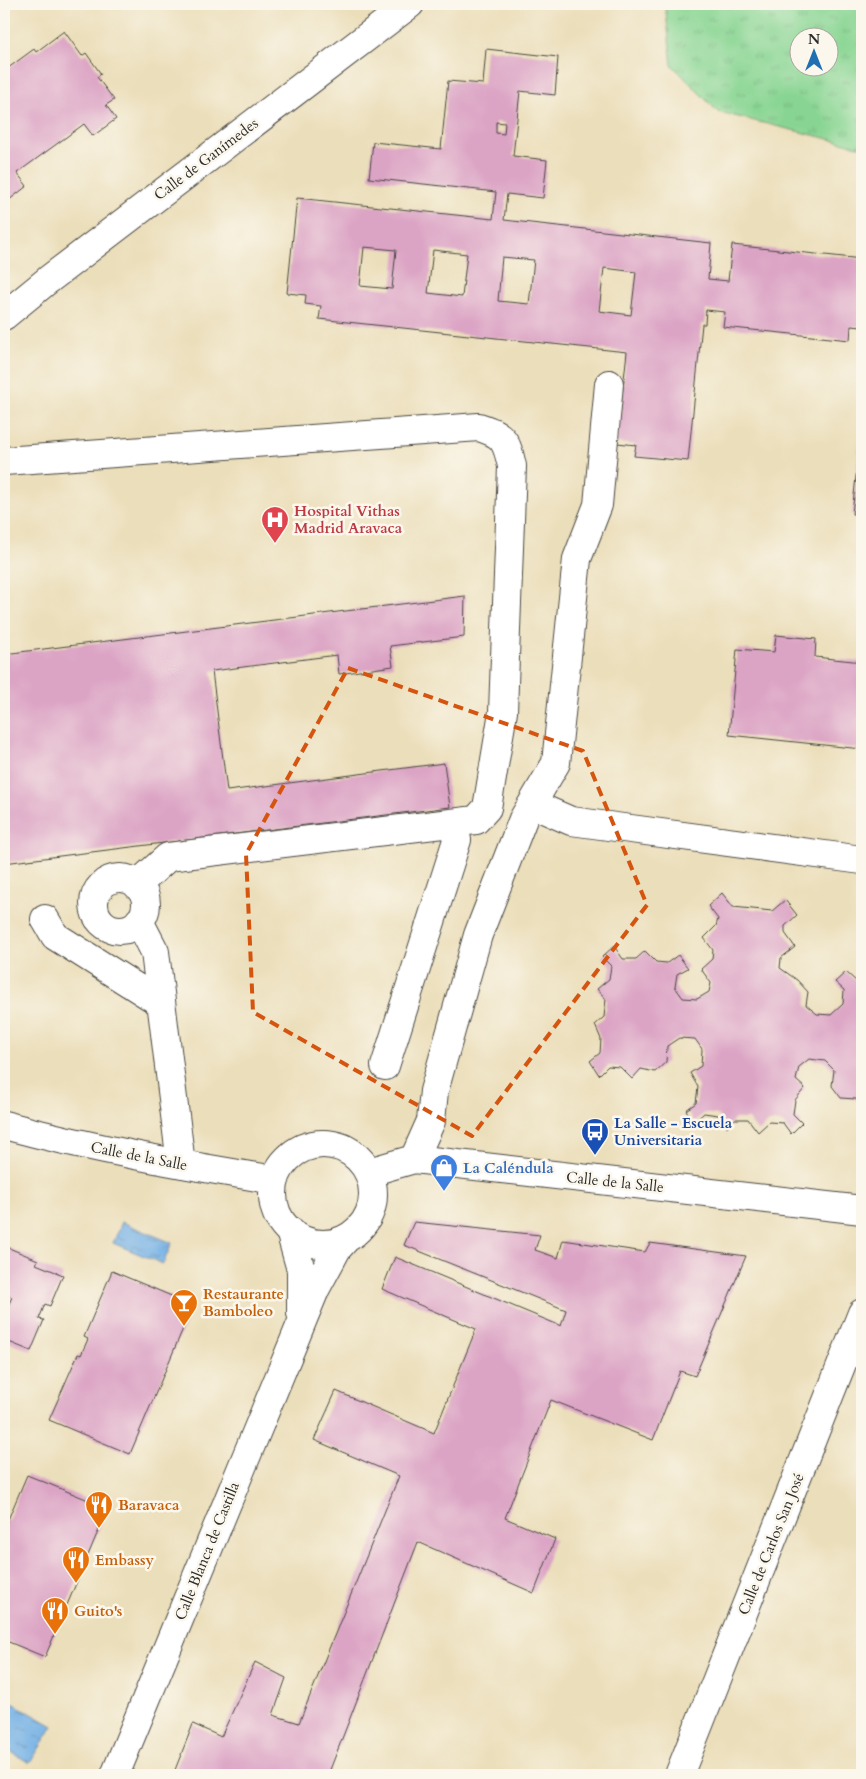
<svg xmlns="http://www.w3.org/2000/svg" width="866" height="1779" font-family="Cardo,serif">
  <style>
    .grass { fill: url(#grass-tufts); stroke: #5a805f; fill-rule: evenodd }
    .water { fill: url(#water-ripples); stroke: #4f6e88 }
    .building { fill: #dba3c4; fill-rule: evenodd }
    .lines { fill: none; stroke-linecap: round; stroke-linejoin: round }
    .minor-casing { stroke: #484640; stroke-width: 30 }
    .minor { stroke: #fff; stroke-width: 28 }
    .marked { fill: none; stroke: #d5540f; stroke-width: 4; stroke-dasharray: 10 6; stroke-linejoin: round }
    .labels { text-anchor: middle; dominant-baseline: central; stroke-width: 5; stroke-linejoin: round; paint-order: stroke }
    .street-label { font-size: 15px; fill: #2b2b2b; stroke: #fbf7ec }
    .health-label { font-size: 15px; font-weight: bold; fill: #be3a42; stroke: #fbf7ec; text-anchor: start }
    .transit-label { font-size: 15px; font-weight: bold; fill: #164399; stroke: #fbf7ec; text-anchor: start }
    .shop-label { font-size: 15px; font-weight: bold; fill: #366cbe; stroke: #fbf7ec; text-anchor: start }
    .food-label { font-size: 15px; font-weight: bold; fill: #c56008; stroke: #fbf7ec; text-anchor: start }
  </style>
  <defs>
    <pattern id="grass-tufts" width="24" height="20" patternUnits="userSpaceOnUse" patternTransform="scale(1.25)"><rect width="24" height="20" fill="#88d593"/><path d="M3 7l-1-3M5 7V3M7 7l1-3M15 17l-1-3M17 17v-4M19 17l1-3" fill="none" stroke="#76b77f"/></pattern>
    <pattern id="water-ripples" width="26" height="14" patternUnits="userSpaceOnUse" patternTransform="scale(1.25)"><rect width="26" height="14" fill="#73b0e5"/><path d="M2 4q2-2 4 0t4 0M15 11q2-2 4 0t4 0" fill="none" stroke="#5f8fba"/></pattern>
  </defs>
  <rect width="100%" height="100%" fill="#fbf7ec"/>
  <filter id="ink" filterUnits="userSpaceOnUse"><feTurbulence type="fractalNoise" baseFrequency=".02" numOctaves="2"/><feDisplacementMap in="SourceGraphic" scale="10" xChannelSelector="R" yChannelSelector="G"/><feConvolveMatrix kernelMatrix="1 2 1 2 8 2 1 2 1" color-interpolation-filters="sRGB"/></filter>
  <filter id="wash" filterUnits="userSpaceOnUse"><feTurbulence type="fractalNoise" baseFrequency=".0096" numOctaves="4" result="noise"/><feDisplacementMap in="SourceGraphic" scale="20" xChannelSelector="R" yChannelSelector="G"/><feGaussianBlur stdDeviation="1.12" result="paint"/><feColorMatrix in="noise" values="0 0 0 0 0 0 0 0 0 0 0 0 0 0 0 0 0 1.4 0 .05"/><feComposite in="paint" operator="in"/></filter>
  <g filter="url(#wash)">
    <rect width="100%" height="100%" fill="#ebdeba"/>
    <!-- grass -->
    <path class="grass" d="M 665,4 L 862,4 L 862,147 L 718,112 L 672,65 ZM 798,38 L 828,38 L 828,68 L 798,68 Z"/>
    <!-- water -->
    <path class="water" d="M 122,1222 L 172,1243 L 163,1264 L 113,1243 Z
      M 4,1698 L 53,1726 L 30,1763 L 4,1748 Z"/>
    <g id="blocks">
      <!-- building -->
      <path class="building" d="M 64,31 L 82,56 L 86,53 L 101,74 L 97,77 L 114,100 L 106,105 L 116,119 L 93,136 L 84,124 L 17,173 L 27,186 L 4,204 L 4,71 L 34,49 L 36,52 Z
        M 486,49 L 558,57 L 555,95 L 520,91 L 513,156 L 547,160 L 543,198 L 507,194 L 504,220 L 711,243 L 708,279 L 728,281 L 732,245 L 862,259 L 862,327 L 851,326 L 850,340 L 723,327 L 725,312 L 706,310 L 705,324 L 702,324 L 688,461 L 634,456 L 636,445 L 617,443 L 627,352 L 319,319 L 321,306 L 305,304 L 306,295 L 287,293 L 297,198 L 493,219 L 496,192 L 369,178 L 373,142 L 441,149 L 448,81 L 483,84 ZM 496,122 L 505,123 L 504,134 L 496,133 ZM 364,247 L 396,250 L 392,289 L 360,286 ZM 433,250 L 467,254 L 462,297 L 428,293 ZM 502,257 L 534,260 L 529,304 L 498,301 ZM 604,268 L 636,272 L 631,315 L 599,311 Z
        M 861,430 L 862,430 L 862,515 L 852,514 Z
        M 465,596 L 464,637 L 390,646 L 393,666 L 339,674 L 337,655 L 212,671 L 227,791 L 444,763 L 450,807 L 4,863 L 4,654 Z
        M 776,635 L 816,639 L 815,657 L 862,662 L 862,749 L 729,735 L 737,649 L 774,652 Z
        M 722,893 L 733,907 L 772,911 L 785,900 L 797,915 L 785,926 L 785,933 L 795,947 L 781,958 L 780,968 L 797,980 L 808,992 L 806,1005 L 817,1014 L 831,1015 L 843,1004 L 844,990 L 835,982 L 846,972 L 856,981 L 862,982 L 862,1108 L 856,1099 L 841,1098 L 832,1086 L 834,1070 L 825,1061 L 809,1059 L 799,1067 L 796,1080 L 805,1088 L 795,1100 L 793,1114 L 802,1123 L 791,1134 L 783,1123 L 769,1122 L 758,1132 L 748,1119 L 735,1119 L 727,1127 L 718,1115 L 704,1113 L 694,1122 L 686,1110 L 696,1103 L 698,1087 L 690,1073 L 701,1066 L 702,1049 L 695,1039 L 679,1038 L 667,1046 L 666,1062 L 655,1072 L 641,1069 L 632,1079 L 620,1067 L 608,1066 L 599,1075 L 590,1061 L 600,1053 L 601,1039 L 595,1025 L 604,1017 L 606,999 L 597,989 L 609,979 L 611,966 L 602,957 L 614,946 L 623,959 L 636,959 L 645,951 L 656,962 L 667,963 L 678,955 L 688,968 L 677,974 L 675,987 L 683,998 L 697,999 L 709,992 L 711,983 L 701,969 L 712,959 L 713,950 L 704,938 L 716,926 L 718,919 L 708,906 Z
        M 414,1222 L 540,1235 L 535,1250 L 558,1258 L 563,1240 L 645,1252 L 650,1243 L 746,1256 L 695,1376 L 680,1371 L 653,1440 L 551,1400 L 505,1518 L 555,1539 L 534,1593 L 418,1542 L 328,1775 L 173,1775 L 193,1724 L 221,1737 L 255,1662 L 286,1678 L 273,1715 L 299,1723 L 399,1476 L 314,1440 L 336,1391 L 434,1433 L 476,1329 L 382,1289 L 395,1257 L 561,1326 L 566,1310 L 404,1245 Z
        M 4,1246 L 38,1260 L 36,1264 L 63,1275 L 50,1306 L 45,1304 L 39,1319 L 44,1320 L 31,1351 L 4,1340 L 4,1305 L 8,1306 L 12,1297 L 4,1293 Z
        M 112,1271 L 193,1305 L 130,1454 L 49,1420 L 78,1354 L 81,1355 L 88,1339 L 84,1337 Z
        M 27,1475 L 108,1508 L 45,1657 L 4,1640 L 4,1529 Z"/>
    </g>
  </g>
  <g filter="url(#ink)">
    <use href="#blocks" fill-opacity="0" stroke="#484640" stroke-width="1"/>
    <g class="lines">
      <defs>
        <path id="minor" d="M 4,316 L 48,280 L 410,4
          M 4,461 L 479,427 C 504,435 506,440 512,466 L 503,712 L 487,808 L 476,820 L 168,857 L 137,885
          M 532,804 L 571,821 L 862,860
          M94 904a26 26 0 1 1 52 0a26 26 0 1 1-52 0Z
          M 45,919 L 55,936 L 161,1003
          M 139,921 L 155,952 L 181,1164
          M 385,1066 L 457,840 L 453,823
          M 4,1125 C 93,1149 184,1165 275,1180
          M273 1194a50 50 0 1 1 100 0a50 50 0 1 1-100 0Z
          M 414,1159 L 431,1121 L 434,1091 L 478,935 L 523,819 L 556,763 L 577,559 L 598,505 L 609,384
          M 369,1172 L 414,1159 L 862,1210
          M 290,1231 L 301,1270 L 301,1313
          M 115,1775 L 315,1290 L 337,1249 L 346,1239
          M 679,1775 L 862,1313"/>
      </defs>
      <!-- minor casing -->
      <use href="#minor" class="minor-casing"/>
      <!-- minor -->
      <use href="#minor" class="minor"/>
    </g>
  </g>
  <!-- marked area -->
  <path class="marked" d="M 348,668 L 583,751 L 647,905 L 472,1136 L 253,1012 L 246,854 Z"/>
  <!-- icons -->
  <defs>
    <symbol id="hospital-pin" viewBox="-11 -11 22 30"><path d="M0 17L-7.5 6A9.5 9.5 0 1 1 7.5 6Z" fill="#e0444e" stroke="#fbf7ec"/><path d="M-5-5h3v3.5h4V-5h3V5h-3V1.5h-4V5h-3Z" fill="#fff"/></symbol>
    <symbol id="bus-pin" viewBox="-11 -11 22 30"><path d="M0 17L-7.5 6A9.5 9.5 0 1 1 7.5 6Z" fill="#1a4fb4" stroke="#fbf7ec"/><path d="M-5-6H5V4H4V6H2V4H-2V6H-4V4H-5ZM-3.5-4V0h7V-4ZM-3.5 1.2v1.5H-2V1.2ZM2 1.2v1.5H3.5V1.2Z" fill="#fff"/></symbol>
    <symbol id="shop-pin" viewBox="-11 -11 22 30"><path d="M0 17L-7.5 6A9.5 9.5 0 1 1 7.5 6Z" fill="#3f7fe0" stroke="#fbf7ec"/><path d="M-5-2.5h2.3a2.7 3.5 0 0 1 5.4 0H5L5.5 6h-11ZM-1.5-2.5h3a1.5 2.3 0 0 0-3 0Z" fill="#fff"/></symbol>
    <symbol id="bar-pin" viewBox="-11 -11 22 30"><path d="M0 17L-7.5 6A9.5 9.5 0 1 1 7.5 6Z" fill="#e8710a" stroke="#fbf7ec"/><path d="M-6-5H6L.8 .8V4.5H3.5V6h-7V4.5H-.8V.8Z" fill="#fff"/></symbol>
    <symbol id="restaurant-pin" viewBox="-11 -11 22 30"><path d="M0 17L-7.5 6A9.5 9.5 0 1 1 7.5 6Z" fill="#e8710a" stroke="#fbf7ec"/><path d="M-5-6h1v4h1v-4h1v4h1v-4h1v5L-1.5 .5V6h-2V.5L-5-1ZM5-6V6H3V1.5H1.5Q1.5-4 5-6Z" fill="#fff"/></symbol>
  </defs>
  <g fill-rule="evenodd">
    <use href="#hospital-pin" x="259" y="504" width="32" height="43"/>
    <use href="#bus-pin" x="579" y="1116" width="32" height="43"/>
    <use href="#shop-pin" x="428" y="1152" width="32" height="43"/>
    <use href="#bar-pin" x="168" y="1287" width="32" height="43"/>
    <use href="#restaurant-pin" x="83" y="1489" width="32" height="43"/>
    <use href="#restaurant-pin" x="60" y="1544" width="32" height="43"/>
    <use href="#restaurant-pin" x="39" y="1595" width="32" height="43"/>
  </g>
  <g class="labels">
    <!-- street labels -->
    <g class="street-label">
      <text transform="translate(206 159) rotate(-37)">Calle de Ganímedes</text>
      <text transform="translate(139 1156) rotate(11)">Calle de la Salle</text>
      <text transform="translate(615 1182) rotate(6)">Calle de la Salle</text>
      <text transform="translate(771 1544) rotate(-68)">Calle de Carlos San José</text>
      <text transform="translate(207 1551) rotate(-68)">Calle Blanca de Castilla</text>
    </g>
    <!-- health labels -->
    <g class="health-label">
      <text x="294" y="511">Hospital Vithas<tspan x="294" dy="17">Madrid Aravaca</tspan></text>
    </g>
    <!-- transit labels -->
    <g class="transit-label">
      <text x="614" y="1123">La Salle - Escuela<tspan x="614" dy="17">Universitaria</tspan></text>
    </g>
    <!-- shop labels -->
    <g class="shop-label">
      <text x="463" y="1168">La Caléndula</text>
    </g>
    <!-- food labels -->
    <g class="food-label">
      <text x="203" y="1294">Restaurante<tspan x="203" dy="17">Bamboleo</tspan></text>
      <text x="118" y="1505">Baravaca</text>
      <text x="95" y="1560">Embassy</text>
      <text x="74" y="1611">Guito's</text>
    </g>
  </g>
  <!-- margin -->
  <rect width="866" height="1779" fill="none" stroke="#fbf7ec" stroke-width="20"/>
  <!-- north arrow -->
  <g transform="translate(814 52)"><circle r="24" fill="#fbf7ec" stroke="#a8a59f"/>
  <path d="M0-4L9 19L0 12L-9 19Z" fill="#1f6fb2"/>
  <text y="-8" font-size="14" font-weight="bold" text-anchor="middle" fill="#2b2b2b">N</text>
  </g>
</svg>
